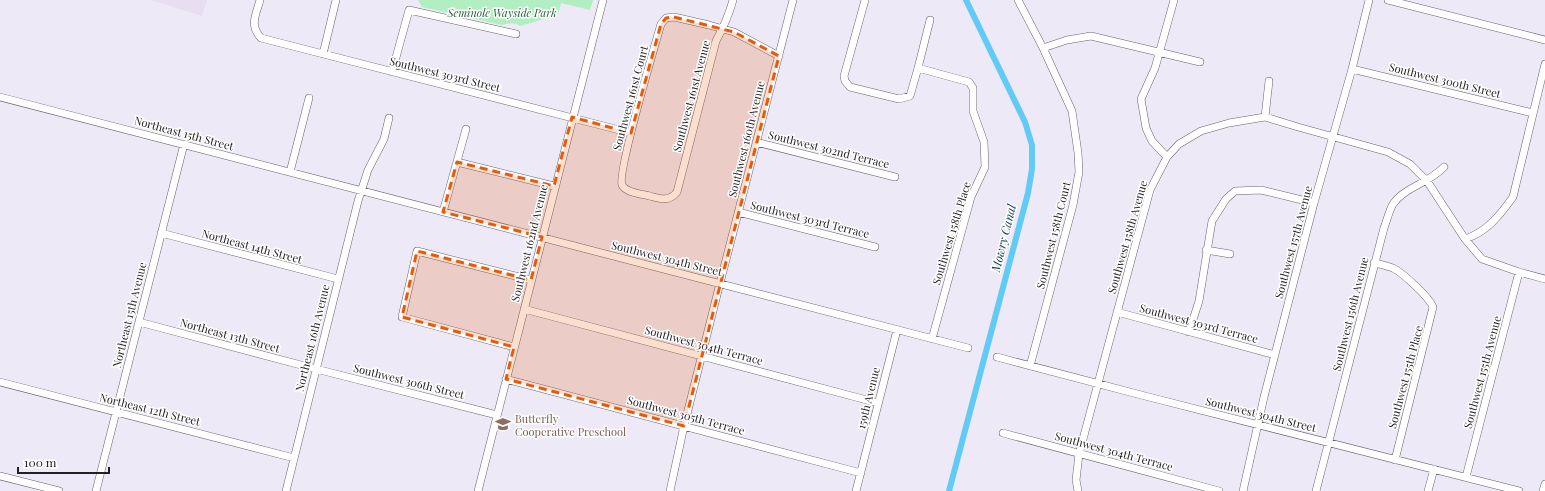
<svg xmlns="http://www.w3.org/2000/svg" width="1545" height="491" font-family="'Playfair Display',serif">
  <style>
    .commercial { fill: #e8ddf1 }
    .green { fill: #b1eec2 }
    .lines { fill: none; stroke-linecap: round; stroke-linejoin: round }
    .canal { stroke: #61caf5; stroke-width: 6 }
    .minor-casing { stroke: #66626d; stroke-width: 8 }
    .minor { stroke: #fff; stroke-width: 7 }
    .marked { fill: #e8590c; fill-opacity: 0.2; stroke: #e8590c; stroke-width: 3; stroke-dasharray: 8 5; stroke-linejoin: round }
    .labels { text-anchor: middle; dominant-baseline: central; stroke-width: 3; stroke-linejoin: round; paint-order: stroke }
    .park-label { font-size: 11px; font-style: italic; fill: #235e39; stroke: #fff }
    .street-label { font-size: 11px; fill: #222025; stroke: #fff }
    .education-label { font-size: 11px; fill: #785e54; stroke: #fff; text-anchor: start }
    .water-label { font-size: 12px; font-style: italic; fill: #033546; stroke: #fff }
  </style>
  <rect width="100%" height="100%" fill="#eee9f6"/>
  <!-- commercial -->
  <path class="commercial" d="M 151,0 L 207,0 L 202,16 Z"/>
  <!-- green -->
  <path class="green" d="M 418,0 L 593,0 L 590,10 L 561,3 L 558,15 L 520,26 C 514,21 508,24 502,25 L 422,7 Z"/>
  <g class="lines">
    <!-- canal -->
    <path class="canal" d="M 949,491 L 1028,193 L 1032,169 L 1032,145 L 1025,122 L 966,0"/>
    <defs>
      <path id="minor" d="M 260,0 C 256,15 249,25 261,38 L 631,133
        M 733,0 C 729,15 723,28 716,41 L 677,192 C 669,202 661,199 650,196 C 642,194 626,193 622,185 C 617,173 655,45 661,24 L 666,18 L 674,17 L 709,25 L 734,32 L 779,56
        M 865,0 L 844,76 L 845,81 L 850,87 L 899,99 L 910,96 L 918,68 L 930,20
        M 1018,0 L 1043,48 L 1072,111 L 1078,153 L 1079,172 L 1073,205 L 1030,366
        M 1388,0 L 1545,40
        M 1043,48 L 1067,40 L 1091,36 L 1200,62
        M 323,54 L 336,0
        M 918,68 L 969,82 L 973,88 L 973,111 L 984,142 L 985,167 L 971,197 L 932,339
        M 1352,69 L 1533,113
        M 392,72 L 409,10 L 516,34
        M 0,97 L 968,348
        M 1265,117 L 1269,81
        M 756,142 L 895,177
        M 1167,157 L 1152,141 L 1146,128 L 1141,99 L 1155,68 L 1174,0
        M 457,162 L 554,186
        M 290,172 L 309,98
        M 443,212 L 466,129
        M 738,212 L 875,247
        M 161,233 L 338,279
        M 1465,239 C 1487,232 1500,215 1513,197 L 1545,64
        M 1206,250 L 1230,254
        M 1374,263 C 1380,264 1387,266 1393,268 C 1403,273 1429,297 1433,307 L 1395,460
        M 524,309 L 878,403
        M 1117,312 L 1275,355
        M 139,322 L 316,369 L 497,415
        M 1189,332 L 1199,301 L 1212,221 L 1226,199 L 1235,191 L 1261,190 L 1314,203
        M 514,347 L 402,317 L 417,251 L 531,280
        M 997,357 L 1145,396 L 1519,491
        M 506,379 L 861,473
        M 0,382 L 294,458
        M 1003,433 L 1219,491
        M 0,476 L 59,491
        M 1466,477 L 1519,272
        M 96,491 L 184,144
        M 286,491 L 358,201 L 368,170 L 384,139 L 389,118
        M 478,491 L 603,0
        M 670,491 L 684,426 L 720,283 L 793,0
        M 856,491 L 897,330
        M 1078,491 L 1076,480 L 1079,454 L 1150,190 L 1167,157 L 1179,144 L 1201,131 L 1229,123 L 1265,117 L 1298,127 L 1388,152 L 1410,164 L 1427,181 L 1465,239 L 1482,259 L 1519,272 L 1545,279
        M 1243,491 L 1264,397 L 1314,203 L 1352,69 L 1369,0
        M 1316,491 L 1384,228 C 1387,220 1389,211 1393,204 C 1405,187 1429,183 1444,167
        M 1428,491 L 1434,469
        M 1543,491 L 1545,484"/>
    </defs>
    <!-- minor casing -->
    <use href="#minor" class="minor-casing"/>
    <!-- minor -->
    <use href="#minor" class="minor"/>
  </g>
  <!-- marked area -->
  <path class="marked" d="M 674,17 L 734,32 L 779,56 L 684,426 L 506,379 L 514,347 L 402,317 L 417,251 L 531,280 L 542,237 L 443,212 L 457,162 L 554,186 L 572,117 L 631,133 L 661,24 L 666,18 Z"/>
  <!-- icons -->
  <defs>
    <symbol id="school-bare" viewBox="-9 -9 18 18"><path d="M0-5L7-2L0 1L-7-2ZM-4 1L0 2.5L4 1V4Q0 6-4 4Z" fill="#8d6e63" stroke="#fff" stroke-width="2.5" paint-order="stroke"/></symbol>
  </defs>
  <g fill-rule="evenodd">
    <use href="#school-bare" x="492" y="413" width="22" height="22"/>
  </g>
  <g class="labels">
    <!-- park labels -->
    <g class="park-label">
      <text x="502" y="12">Seminole Wayside Park</text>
    </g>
    <!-- street labels -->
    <g class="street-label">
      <text transform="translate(445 74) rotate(14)">Southwest 303rd Street</text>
      <text transform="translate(1445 80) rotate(14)">Southwest 300th Street</text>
      <text transform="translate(691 96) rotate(-75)">Southwest 161st Avenue</text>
      <text transform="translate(630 98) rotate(-75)">Southwest 161st Court</text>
      <text transform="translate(184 133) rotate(15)">Northeast 15th Street</text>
      <text transform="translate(746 139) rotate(-76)">Southwest 160th Avenue</text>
      <text transform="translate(829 149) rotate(14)">Southwest 302nd Terrace</text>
      <text transform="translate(810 219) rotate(14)">Southwest 303rd Terrace</text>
      <text transform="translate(951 233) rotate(-73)">Southwest 158th Place</text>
      <text transform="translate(1053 235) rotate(-76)">Southwest 158th Court</text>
      <text transform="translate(1127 237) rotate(-74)">Southwest 158th Avenue</text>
      <text transform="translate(1293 242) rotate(-75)">Southwest 157th Avenue</text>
      <text transform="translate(529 243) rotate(-76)">Southwest 162nd Avenue</text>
      <text transform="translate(252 246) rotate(15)">Northeast 14th Street</text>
      <text transform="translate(667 258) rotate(14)">Southwest 304th Street</text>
      <text transform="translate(1350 314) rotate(-76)">Southwest 156th Avenue</text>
      <text transform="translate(129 315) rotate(-76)">Northeast 15th Avenue</text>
      <text transform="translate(1199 323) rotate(15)">Southwest 303rd Terrace</text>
      <text transform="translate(230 335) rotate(15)">Northeast 13th Street</text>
      <text transform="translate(312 338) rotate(-76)">Northeast 16th Avenue</text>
      <text transform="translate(704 345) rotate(15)">Southwest 304th Terrace</text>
      <text transform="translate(1482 372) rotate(-75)">Southwest 155th Avenue</text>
      <text transform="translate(1405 377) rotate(-75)">Southwest 155th Place</text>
      <text transform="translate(409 381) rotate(14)">Southwest 306th Street</text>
      <text transform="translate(868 398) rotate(-76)">159th Avenue</text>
      <text transform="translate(150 409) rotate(14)">Northeast 12th Street</text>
      <text transform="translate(1261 414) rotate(14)">Southwest 304th Street</text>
      <text transform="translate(686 415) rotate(15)">Southwest 305th Terrace</text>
      <text transform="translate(1114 451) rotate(15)">Southwest 304th Terrace</text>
    </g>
    <!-- education labels -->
    <g class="education-label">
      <text x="515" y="418">Butterfly<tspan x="515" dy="13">Cooperative Preschool</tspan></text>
    </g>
    <!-- water labels -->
    <g class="water-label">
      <text transform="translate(1003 238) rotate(-76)">Mowry Canal</text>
    </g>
  </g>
  <!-- scale -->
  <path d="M18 467v6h91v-6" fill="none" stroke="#222025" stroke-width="2"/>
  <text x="24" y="467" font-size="12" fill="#222025" stroke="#ffffff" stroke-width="3" paint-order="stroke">100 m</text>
</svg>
